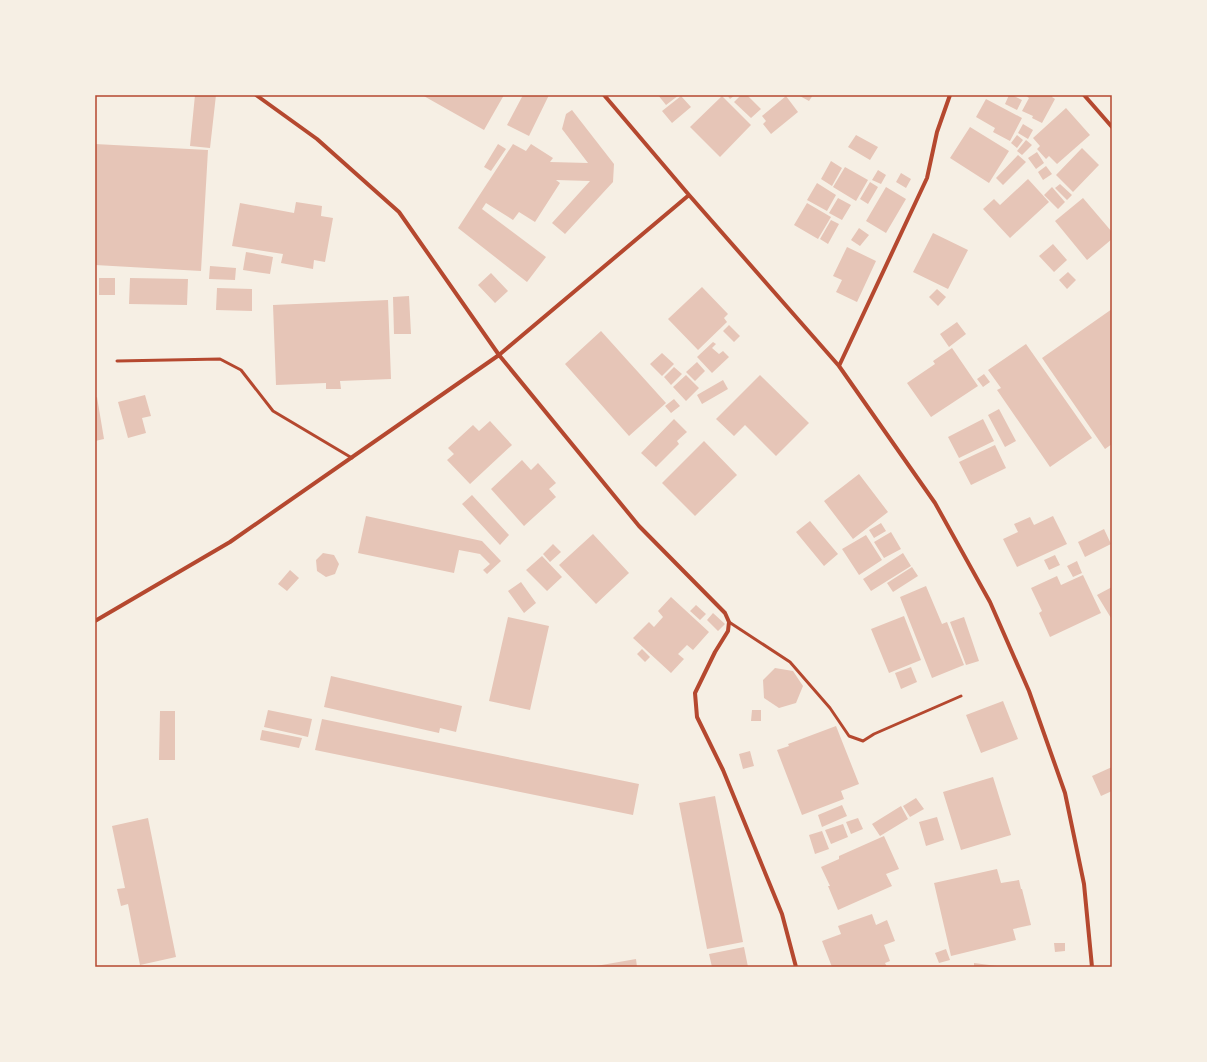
<svg xmlns="http://www.w3.org/2000/svg" width="1207" height="1062" font-family="'Golos Text',sans-serif">
  <style>
    .building { fill: #e6c5b7 }
    .lines { fill: none; stroke-linecap: round; stroke-linejoin: round }
    .service { stroke: #b5482f; stroke-width: 3 }
    .minor { stroke: #b5482f; stroke-width: 4 }
    .neatline { fill: none; stroke: #b5482f; stroke-width: 1.5 }
  </style>
  <rect width="100%" height="100%" fill="#f6efe4"/>
  <!-- building -->
  <path class="building" d="M 195,95 L 216,95 L 210,148 L 190,146 Z
    M 422,95 L 504,95 L 484,130 Z
    M 523,95 L 549,95 L 529,136 L 507,125 Z
    M 658,95 L 679,95 L 666,105 Z
    M 727,95 L 735,95 L 730,99 Z
    M 741,95 L 747,95 L 761,109 L 751,118 L 734,102 Z
    M 798,95 L 813,95 L 809,101 Z
    M 1009,95 L 1012,95 L 1022,100 L 1017,110 L 1005,104 Z
    M 1025,95 L 1053,95 L 1052,97 L 1055,99 L 1042,123 L 1032,118 L 1033,116 L 1022,111 L 1029,98 Z
    M 681,96 L 691,107 L 672,123 L 662,111 Z
    M 722,96 L 751,125 L 720,157 L 690,127 Z
    M 786,96 L 798,112 L 771,134 L 763,124 L 766,121 L 762,116 Z
    M 986,99 L 1022,118 L 1010,141 L 993,132 L 995,128 L 976,117 Z
    M 1066,108 L 1090,135 L 1057,164 L 1049,156 L 1046,159 L 1037,149 L 1040,146 L 1033,138 Z
    M 572,110 L 614,164 L 613,182 L 565,234 L 552,223 L 590,181 L 556,180 L 560,183 L 535,222 L 519,212 L 513,220 L 486,203 L 482,209 L 546,257 L 527,282 L 458,228 L 513,144 L 526,151 L 531,144 L 553,158 L 550,162 L 588,163 L 562,129 L 566,114 Z
    M 1023,124 L 1033,130 L 1028,139 L 1018,133 Z
    M 970,127 L 1009,151 L 989,183 L 950,158 Z
    M 856,135 L 878,147 L 870,160 L 848,147 Z
    M 1017,135 L 1023,140 L 1017,148 L 1011,143 Z
    M 1026,140 L 1032,145 L 1022,155 L 1017,151 Z
    M 95,144 L 208,150 L 201,271 L 95,265 Z
    M 498,144 L 506,149 L 491,171 L 484,167 Z
    M 1082,148 L 1099,165 L 1073,192 L 1056,175 Z
    M 1037,152 L 1044,163 L 1036,169 L 1028,158 Z
    M 1018,155 L 1026,162 L 1003,185 L 996,178 Z
    M 831,161 L 842,168 L 832,186 L 821,179 Z
    M 1046,166 L 1052,174 L 1043,180 L 1038,172 Z
    M 845,167 L 868,180 L 856,201 L 833,187 Z
    M 878,170 L 886,175 L 881,184 L 872,180 Z
    M 901,173 L 911,179 L 906,188 L 896,182 Z
    M 1028,179 L 1049,202 L 1010,238 L 983,209 L 994,199 L 1000,205 Z
    M 870,182 L 878,187 L 868,204 L 860,199 Z
    M 817,183 L 836,195 L 827,211 L 807,200 Z
    M 1060,184 L 1072,195 L 1067,200 L 1055,188 Z
    M 886,187 L 906,199 L 886,233 L 866,221 Z
    M 1052,187 L 1065,202 L 1058,209 L 1044,195 Z
    M 838,198 L 851,205 L 842,220 L 829,213 Z
    M 1083,198 L 1112,232 L 1112,239 L 1087,260 L 1055,221 Z
    M 296,202 L 322,206 L 321,216 L 333,218 L 325,262 L 314,260 L 313,269 L 281,263 L 283,254 L 232,246 L 240,203 L 294,213 Z
    M 807,203 L 831,217 L 818,239 L 794,225 Z
    M 831,220 L 839,224 L 828,244 L 820,239 Z
    M 859,228 L 869,235 L 860,246 L 851,240 Z
    M 933,233 L 968,250 L 948,289 L 913,272 Z
    M 1053,244 L 1067,260 L 1054,272 L 1039,256 Z
    M 847,247 L 876,261 L 857,302 L 836,292 L 842,280 L 833,276 Z
    M 246,252 L 273,257 L 270,274 L 243,270 Z
    M 210,266 L 236,268 L 235,280 L 209,279 Z
    M 1068,272 L 1076,280 L 1067,289 L 1059,280 Z
    M 491,273 L 508,291 L 495,303 L 478,285 Z
    M 99,278 L 115,278 L 115,295 L 99,295 Z
    M 130,278 L 188,279 L 187,305 L 129,304 Z
    M 702,287 L 728,314 L 724,318 L 727,322 L 698,350 L 668,319 Z
    M 217,288 L 252,289 L 252,311 L 216,310 Z
    M 937,289 L 946,297 L 938,306 L 929,297 Z
    M 409,296 L 411,334 L 394,334 L 393,297 Z
    M 388,300 L 391,379 L 340,381 L 341,389 L 326,389 L 326,383 L 276,385 L 273,305 Z
    M 1112,309 L 1112,444 L 1105,449 L 1042,358 Z
    M 957,322 L 966,334 L 949,347 L 940,334 Z
    M 729,325 L 740,336 L 734,342 L 723,331 Z
    M 601,331 L 666,403 L 629,436 L 565,364 Z
    M 713,342 L 716,344 L 712,348 L 719,354 L 723,351 L 729,357 L 712,373 L 697,357 Z
    M 1026,344 L 1092,438 L 1050,467 L 997,390 L 1001,388 L 988,370 Z
    M 952,348 L 978,386 L 931,417 L 907,383 L 935,364 L 933,361 Z
    M 662,353 L 674,364 L 662,376 L 650,364 Z
    M 697,362 L 705,371 L 695,381 L 686,372 Z
    M 674,367 L 682,374 L 671,385 L 664,377 Z
    M 984,374 L 990,382 L 983,387 L 977,379 Z
    M 686,375 L 699,388 L 686,401 L 673,387 Z
    M 760,375 L 809,423 L 776,456 L 745,425 L 734,436 L 716,419 Z
    M 723,380 L 728,389 L 702,404 L 697,395 Z
    M 145,395 L 151,416 L 142,418 L 146,433 L 128,438 L 118,402 Z
    M 97,397 L 104,439 L 95,441 L 95,398 Z
    M 674,399 L 680,406 L 671,413 L 665,406 Z
    M 999,409 L 1016,441 L 1005,447 L 988,415 Z
    M 674,419 L 687,432 L 677,441 L 679,444 L 656,467 L 641,453 Z
    M 983,419 L 994,441 L 959,458 L 948,437 Z
    M 490,421 L 512,445 L 470,484 L 447,460 L 454,454 L 448,448 L 473,425 L 479,431 Z
    M 704,441 L 737,475 L 695,516 L 662,483 Z
    M 995,445 L 1006,468 L 971,485 L 959,462 Z
    M 522,460 L 531,470 L 538,463 L 556,483 L 549,489 L 556,497 L 524,526 L 491,489 Z
    M 859,474 L 888,512 L 853,539 L 824,501 Z
    M 472,495 L 509,535 L 500,545 L 462,504 Z
    M 366,516 L 482,541 L 501,561 L 487,574 L 483,570 L 490,564 L 480,554 L 459,550 L 454,573 L 358,553 Z
    M 1053,516 L 1067,544 L 1017,567 L 1003,539 L 1018,532 L 1014,524 L 1030,517 L 1034,525 Z
    M 810,521 L 838,554 L 824,566 L 796,532 Z
    M 881,523 L 886,531 L 874,538 L 869,530 Z
    M 1104,529 L 1111,544 L 1085,557 L 1078,542 Z
    M 891,532 L 901,549 L 884,558 L 874,542 Z
    M 593,534 L 629,573 L 596,604 L 559,565 Z
    M 866,535 L 882,560 L 859,575 L 842,549 Z
    M 553,544 L 561,552 L 550,562 L 543,554 Z
    M 323,553 L 334,555 L 339,564 L 335,574 L 326,577 L 317,571 L 316,560 Z
    M 903,553 L 911,566 L 871,591 L 863,579 Z
    M 1055,555 L 1060,565 L 1049,570 L 1044,560 Z
    M 542,556 L 562,577 L 547,591 L 526,570 Z
    M 1077,561 L 1082,573 L 1073,577 L 1067,566 Z
    M 912,567 L 918,576 L 893,592 L 887,583 Z
    M 290,570 L 299,578 L 287,591 L 278,584 Z
    M 1083,575 L 1101,613 L 1050,637 L 1039,613 L 1042,611 L 1031,588 L 1057,576 L 1061,585 Z
    M 521,582 L 536,603 L 524,613 L 508,591 Z
    M 926,586 L 942,624 L 947,622 L 964,665 L 932,678 L 900,597 Z
    M 1112,587 L 1112,618 L 1111,618 L 1097,595 Z
    M 671,597 L 709,632 L 693,650 L 687,645 L 678,654 L 684,659 L 671,673 L 633,638 L 649,622 L 654,627 L 663,617 L 658,611 Z
    M 696,605 L 706,614 L 700,620 L 690,611 Z
    M 713,613 L 725,624 L 718,631 L 707,620 Z
    M 904,616 L 921,660 L 889,673 L 871,629 Z
    M 508,617 L 549,626 L 530,710 L 489,701 Z
    M 964,617 L 979,661 L 966,665 L 950,622 Z
    M 642,649 L 650,657 L 645,662 L 637,654 Z
    M 911,667 L 917,682 L 901,689 L 895,673 Z
    M 775,668 L 793,671 L 803,686 L 796,703 L 779,708 L 764,698 L 763,680 Z
    M 331,676 L 462,706 L 456,732 L 440,728 L 439,733 L 324,707 Z
    M 1003,701 L 1018,739 L 981,753 L 966,715 Z
    M 268,710 L 312,719 L 308,737 L 264,727 Z
    M 752,710 L 761,710 L 761,721 L 751,721 Z
    M 160,711 L 175,711 L 175,760 L 159,760 Z
    M 322,719 L 639,784 L 633,815 L 315,750 Z
    M 836,726 L 859,784 L 841,791 L 844,799 L 802,815 L 777,750 L 789,746 L 788,744 Z
    M 262,730 L 302,738 L 299,748 L 260,740 Z
    M 750,751 L 754,766 L 743,769 L 739,754 Z
    M 1112,767 L 1112,791 L 1101,796 L 1092,776 Z
    M 993,777 L 1011,835 L 961,850 L 943,792 Z
    M 715,796 L 743,942 L 707,949 L 679,803 Z
    M 916,798 L 924,809 L 910,817 L 903,806 Z
    M 842,805 L 847,816 L 822,827 L 818,815 Z
    M 901,806 L 908,819 L 880,836 L 872,824 Z
    M 937,817 L 944,840 L 926,846 L 919,822 Z
    M 148,818 L 176,957 L 140,965 L 128,904 L 121,906 L 117,889 L 125,888 L 112,826 Z
    M 858,818 L 863,829 L 851,834 L 846,822 Z
    M 843,824 L 848,837 L 831,844 L 825,830 Z
    M 822,831 L 829,849 L 815,854 L 809,835 Z
    M 884,836 L 899,869 L 886,874 L 892,886 L 838,910 L 828,886 L 830,886 L 821,867 L 839,859 L 839,856 Z
    M 997,869 L 1001,883 L 1019,880 L 1021,889 L 1022,889 L 1031,925 L 1013,929 L 1016,940 L 951,956 L 934,883 Z
    M 872,914 L 876,925 L 887,920 L 895,941 L 884,945 L 890,961 L 885,963 L 887,967 L 832,967 L 822,941 L 841,934 L 838,926 Z
    M 1054,943 L 1065,943 L 1065,951 L 1055,952 Z
    M 744,947 L 748,967 L 712,967 L 709,954 Z
    M 946,949 L 950,960 L 939,963 L 935,953 Z
    M 636,959 L 637,967 L 596,967 L 596,966 Z
    M 974,963 L 997,966 L 997,967 L 974,967 Z"/>
  <g class="lines">
    <!-- service -->
    <path class="service" d="M 117,361 L 220,359 L 241,370 L 273,411 L 352,458
      M 729,622 L 790,662 L 830,708 L 849,736 L 863,741 L 874,734 L 961,696"/>
    <!-- minor -->
    <path class="minor" d="M 256,95 L 317,139 L 399,212 L 499,355 L 639,526 L 725,613 L 729,622 L 728,631 L 715,652 L 695,693 L 697,717 L 723,770 L 782,914 L 796,967
      M 604,95 L 689,195 L 839,366 L 935,503 L 990,602 L 1029,691 L 1065,793 L 1084,884 L 1092,967
      M 1084,95 L 1112,127
      M 839,366 L 927,178 L 937,132 L 950,95
      M 95,621 L 230,542 L 499,355 L 689,195"/>
  </g>
  <!-- border -->
  <rect width="1207" height="1062" fill="none" stroke="#f6efe4" stroke-width="192"/>
  <rect x="96" y="96" width="1015" height="870" class="neatline"/>
</svg>
